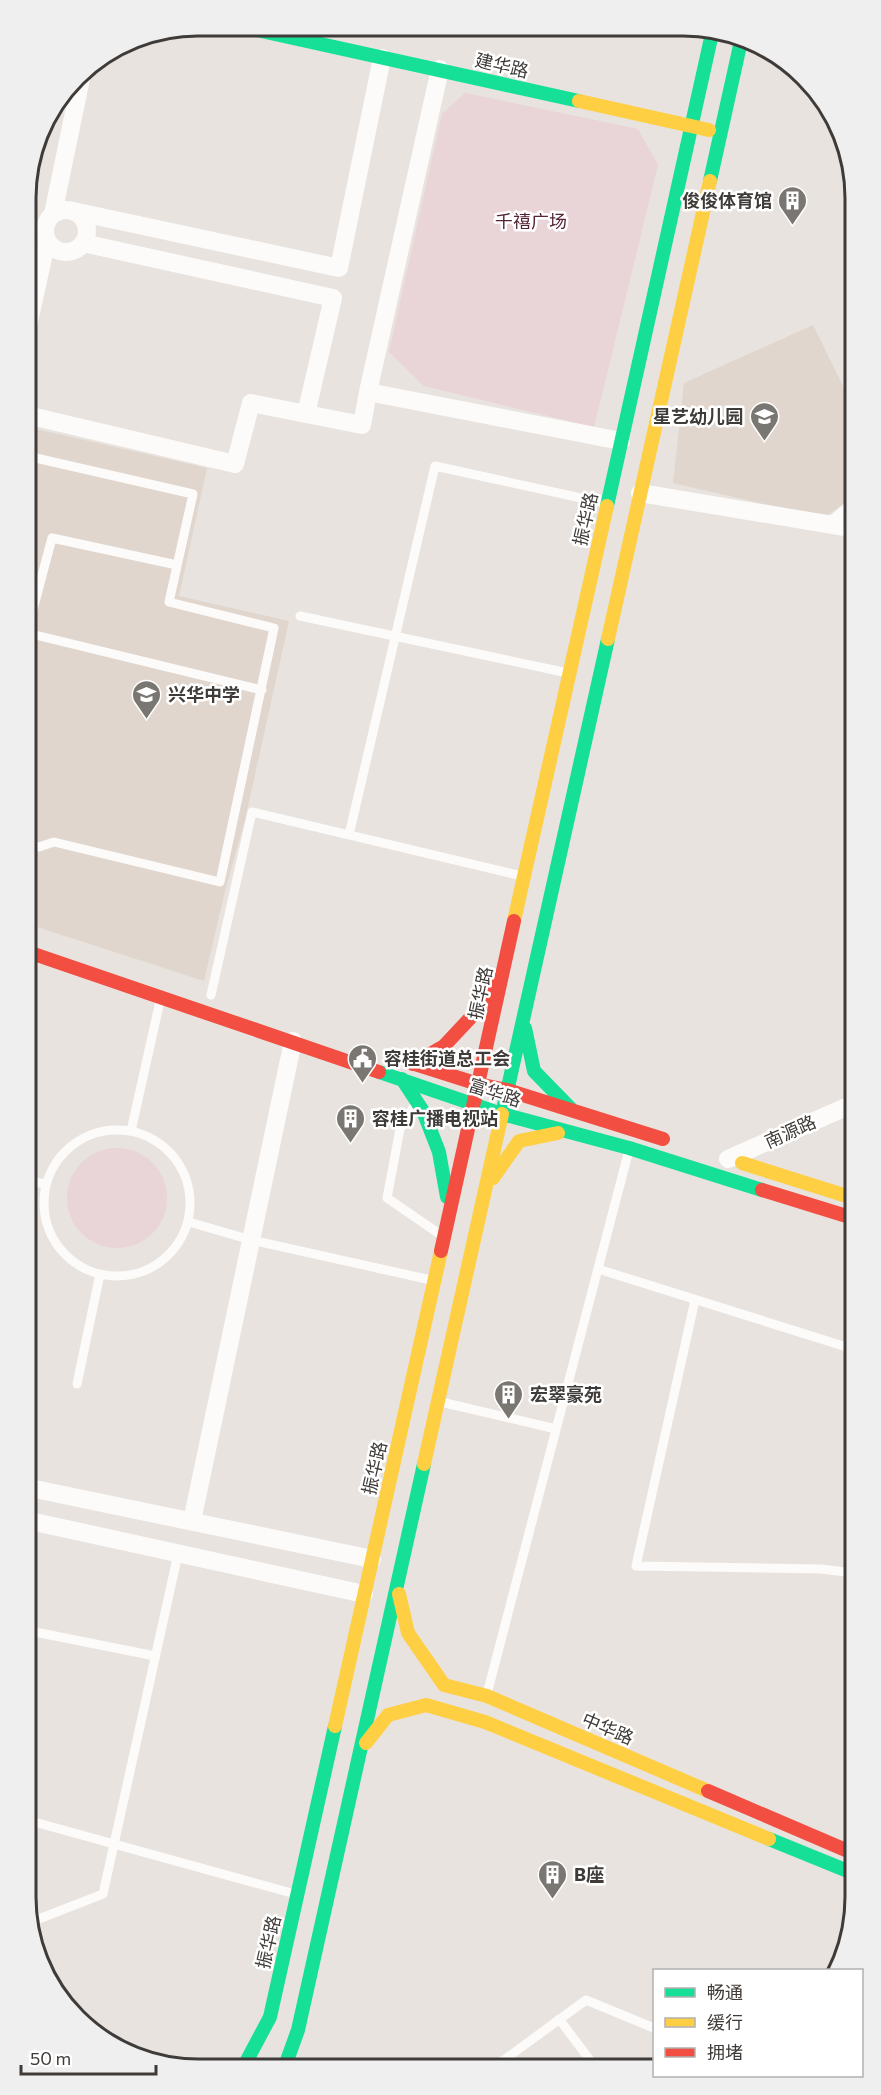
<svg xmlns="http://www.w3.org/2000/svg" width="881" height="2095" font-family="Commissioner,'Noto Sans SC',sans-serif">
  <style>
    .built { fill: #e0d6cd }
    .green { fill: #e9d4d7 }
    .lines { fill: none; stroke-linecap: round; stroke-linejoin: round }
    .lane { stroke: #fcfbfa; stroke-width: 9 }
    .street { stroke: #fcfbfa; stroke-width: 18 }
    .fast { stroke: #16e098; stroke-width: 14 }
    .slow { stroke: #ffcf43; stroke-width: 14 }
    .jam { stroke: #f24e42; stroke-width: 14 }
    .labels { text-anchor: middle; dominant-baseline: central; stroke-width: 5; stroke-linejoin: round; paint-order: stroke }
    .street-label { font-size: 18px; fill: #3f3b38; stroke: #fff }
    .poi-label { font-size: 18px; font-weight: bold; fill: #3f3b38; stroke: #fff; text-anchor: start }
    .park-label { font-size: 18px; fill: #552535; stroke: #fff }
    .rim { fill: none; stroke: #3f3b38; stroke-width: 3 }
  </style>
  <rect width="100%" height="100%" fill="#e8e3de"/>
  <!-- built -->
  <path class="built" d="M 813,325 L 850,400 L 851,498 L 824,518 L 673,483 L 684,383 Z
    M 27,427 L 207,468 L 179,596 L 289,621 L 245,820 L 225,891 L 204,981 L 28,924 Z"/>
  <!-- green -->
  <path class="green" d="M 465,93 L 638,129 L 658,165 L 594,427 L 424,386 L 389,352 L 442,114 Z
    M67 1198a50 50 0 1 1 100 0a50 50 0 1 1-100 0Z"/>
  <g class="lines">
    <!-- lane -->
    <path class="lane" d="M 27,456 L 193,494 L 169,602 L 274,628 L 220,882 L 54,842 L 39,847 L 28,845
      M 300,616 L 568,673
      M 27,632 L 52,538 L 177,565
      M 27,633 L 262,690
      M 349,835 L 435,466 L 604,503
      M 211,995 L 252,812 L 522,876
      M 414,1106 L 400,1129 L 387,1198 L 441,1235
      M44 1203a73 73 0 1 1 146 0a73 73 0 1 1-146 0Z
      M 131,1131 L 160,1001
      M 29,1181 L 45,1184
      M 189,1222 L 251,1240 L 431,1280
      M 598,1269 L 853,1349
      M 695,1300 L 636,1566 L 821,1569 L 854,1573
      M 77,1384 L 100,1274
      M 441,1402 L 556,1429
      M 30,1631 L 155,1656
      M 487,1694 L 629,1150
      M 31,1826 L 38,1823 L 295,1894
      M 31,1922 L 103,1894 L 178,1554
      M 559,2019 L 593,2064
      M 497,2065 L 586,2000 L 654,2028"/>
    <!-- street -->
    <path class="street" d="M45 231a21 21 0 1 1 42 0a21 21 0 1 1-42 0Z
      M 73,211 L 339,268 L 382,58
      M 53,214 L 83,69
      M 83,243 L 333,298 L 306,414
      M 26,335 L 47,240
      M 368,392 L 440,69
      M 27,415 L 235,464 L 251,403 L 362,425 L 368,392 L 621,441
      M 640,493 L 851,528
      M 833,525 L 851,510
      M 728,1159 L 853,1104
      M 30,1488 L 372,1559
      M 30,1521 L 364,1594
      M 192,1521 L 293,1041"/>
    <!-- fast -->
    <path class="fast" d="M 239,26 L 579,101
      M 710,181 L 741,41
      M 607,506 L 713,29
      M 525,1028 L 534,1071 L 571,1109
      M 379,1072 L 502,1114 L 629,1148 L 762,1190
      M 402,1079 L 423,1111 L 439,1152 L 447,1197
      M 502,1114 L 608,639
      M 769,1839 L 855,1874
      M 244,2066 L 270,2017 L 335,1726
      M 285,2066 L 298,2030 L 424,1464"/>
    <!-- slow -->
    <path class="slow" d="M 579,101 L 709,130
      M 608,639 L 710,181
      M 514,921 L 607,506
      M 742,1163 L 853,1198
      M 493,1178 L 519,1141 L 558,1133
      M 424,1464 L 502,1114
      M 399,1594 L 408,1633 L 444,1685 L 487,1696 L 708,1791
      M 335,1726 L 441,1251
      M 366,1743 L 388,1715 L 426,1705 L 485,1722 L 769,1839"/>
    <!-- jam -->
    <path class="jam" d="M 28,952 L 379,1072
      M 413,1064 L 444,1046 L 474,1014 L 495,983
      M 415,1064 L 478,1084 L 507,1090 L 663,1139
      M 762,1190 L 853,1218
      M 441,1251 L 514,921
      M 708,1791 L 855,1854"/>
  </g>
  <!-- icons -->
  <defs>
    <symbol id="building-pin" viewBox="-11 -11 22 30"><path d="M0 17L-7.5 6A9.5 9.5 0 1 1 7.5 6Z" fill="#7a7672" stroke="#fff"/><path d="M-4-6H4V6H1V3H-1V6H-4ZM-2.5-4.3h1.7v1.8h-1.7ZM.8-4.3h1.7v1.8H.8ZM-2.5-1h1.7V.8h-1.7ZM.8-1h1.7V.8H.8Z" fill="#fff"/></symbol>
    <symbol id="school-pin" viewBox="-11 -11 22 30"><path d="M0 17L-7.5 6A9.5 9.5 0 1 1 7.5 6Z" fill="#7a7672" stroke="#fff"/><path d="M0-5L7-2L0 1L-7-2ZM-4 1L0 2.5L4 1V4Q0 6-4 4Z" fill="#fff"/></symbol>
    <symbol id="civic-pin" viewBox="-11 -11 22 30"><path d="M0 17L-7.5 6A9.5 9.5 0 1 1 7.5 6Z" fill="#7a7672" stroke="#fff"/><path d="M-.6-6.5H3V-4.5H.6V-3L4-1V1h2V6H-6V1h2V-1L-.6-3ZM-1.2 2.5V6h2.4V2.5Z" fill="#fff"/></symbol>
  </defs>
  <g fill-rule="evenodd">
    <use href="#building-pin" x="776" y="184" width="33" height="45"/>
    <use href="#school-pin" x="748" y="400" width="33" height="45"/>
    <use href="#school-pin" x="130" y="678" width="33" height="45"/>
    <use href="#civic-pin" x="346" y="1042" width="33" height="45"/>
    <use href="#building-pin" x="334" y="1102" width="33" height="45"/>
    <use href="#building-pin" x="492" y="1378" width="33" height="45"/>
    <use href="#building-pin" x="536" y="1858" width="33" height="45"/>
  </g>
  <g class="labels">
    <!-- street labels -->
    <g class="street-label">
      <text transform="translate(502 65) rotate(13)">建华路</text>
      <text transform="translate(585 519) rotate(-77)">振华路</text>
      <text transform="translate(480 993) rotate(-78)">振华路</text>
      <text transform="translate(495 1092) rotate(18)">富华路</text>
      <text transform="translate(790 1131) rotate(-24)">南源路</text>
      <text transform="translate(374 1468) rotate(-77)">振华路</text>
      <text transform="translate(608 1728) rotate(23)">中华路</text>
      <text transform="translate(268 1942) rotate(-77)">振华路</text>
    </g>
    <!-- poi labels -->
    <g class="poi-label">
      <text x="772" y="200" text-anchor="end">俊俊体育馆</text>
      <text x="743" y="416" text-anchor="end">星艺幼儿园</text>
      <text x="168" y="694">兴华中学</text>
      <text x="384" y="1058">容桂街道总工会</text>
      <text x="372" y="1118">容桂广播电视站</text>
      <text x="530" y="1394">宏翠豪苑</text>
      <text x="574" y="1874">B座</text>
    </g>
    <!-- park labels -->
    <g class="park-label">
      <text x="531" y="221">千禧广场</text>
    </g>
  </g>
  <!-- crop -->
  <path d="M0 0H881V2095H0ZM198 36H683A162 162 0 0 1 845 198V1897A162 162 0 0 1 683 2059H198A162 162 0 0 1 36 1897V198A162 162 0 0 1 198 36Z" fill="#f0efef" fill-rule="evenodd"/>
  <path class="rim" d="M198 36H683A162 162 0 0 1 845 198V1897A162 162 0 0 1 683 2059H198A162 162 0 0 1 36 1897V198A162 162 0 0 1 198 36Z"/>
  <!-- legend -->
  <rect x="653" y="1969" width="210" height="108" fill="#ffffff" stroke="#b2b1af" stroke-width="1.5"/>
  <rect x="665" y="1988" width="30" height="9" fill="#16e098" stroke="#b2b1af" stroke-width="1.5"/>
  <text x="707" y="1999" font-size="18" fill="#3f3b38">畅通</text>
  <rect x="665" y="2018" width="30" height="9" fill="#ffcf43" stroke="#b2b1af" stroke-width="1.5"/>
  <text x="707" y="2029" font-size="18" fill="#3f3b38">缓行</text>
  <rect x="665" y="2048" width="30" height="9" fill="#f24e42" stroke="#b2b1af" stroke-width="1.5"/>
  <text x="707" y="2059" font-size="18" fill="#3f3b38">拥堵</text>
  <!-- scale -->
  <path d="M21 2065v9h135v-9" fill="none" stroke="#3f3b38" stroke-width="3"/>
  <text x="30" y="2065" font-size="18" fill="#3f3b38" stroke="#ffffff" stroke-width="4.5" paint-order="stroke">50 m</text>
</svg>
